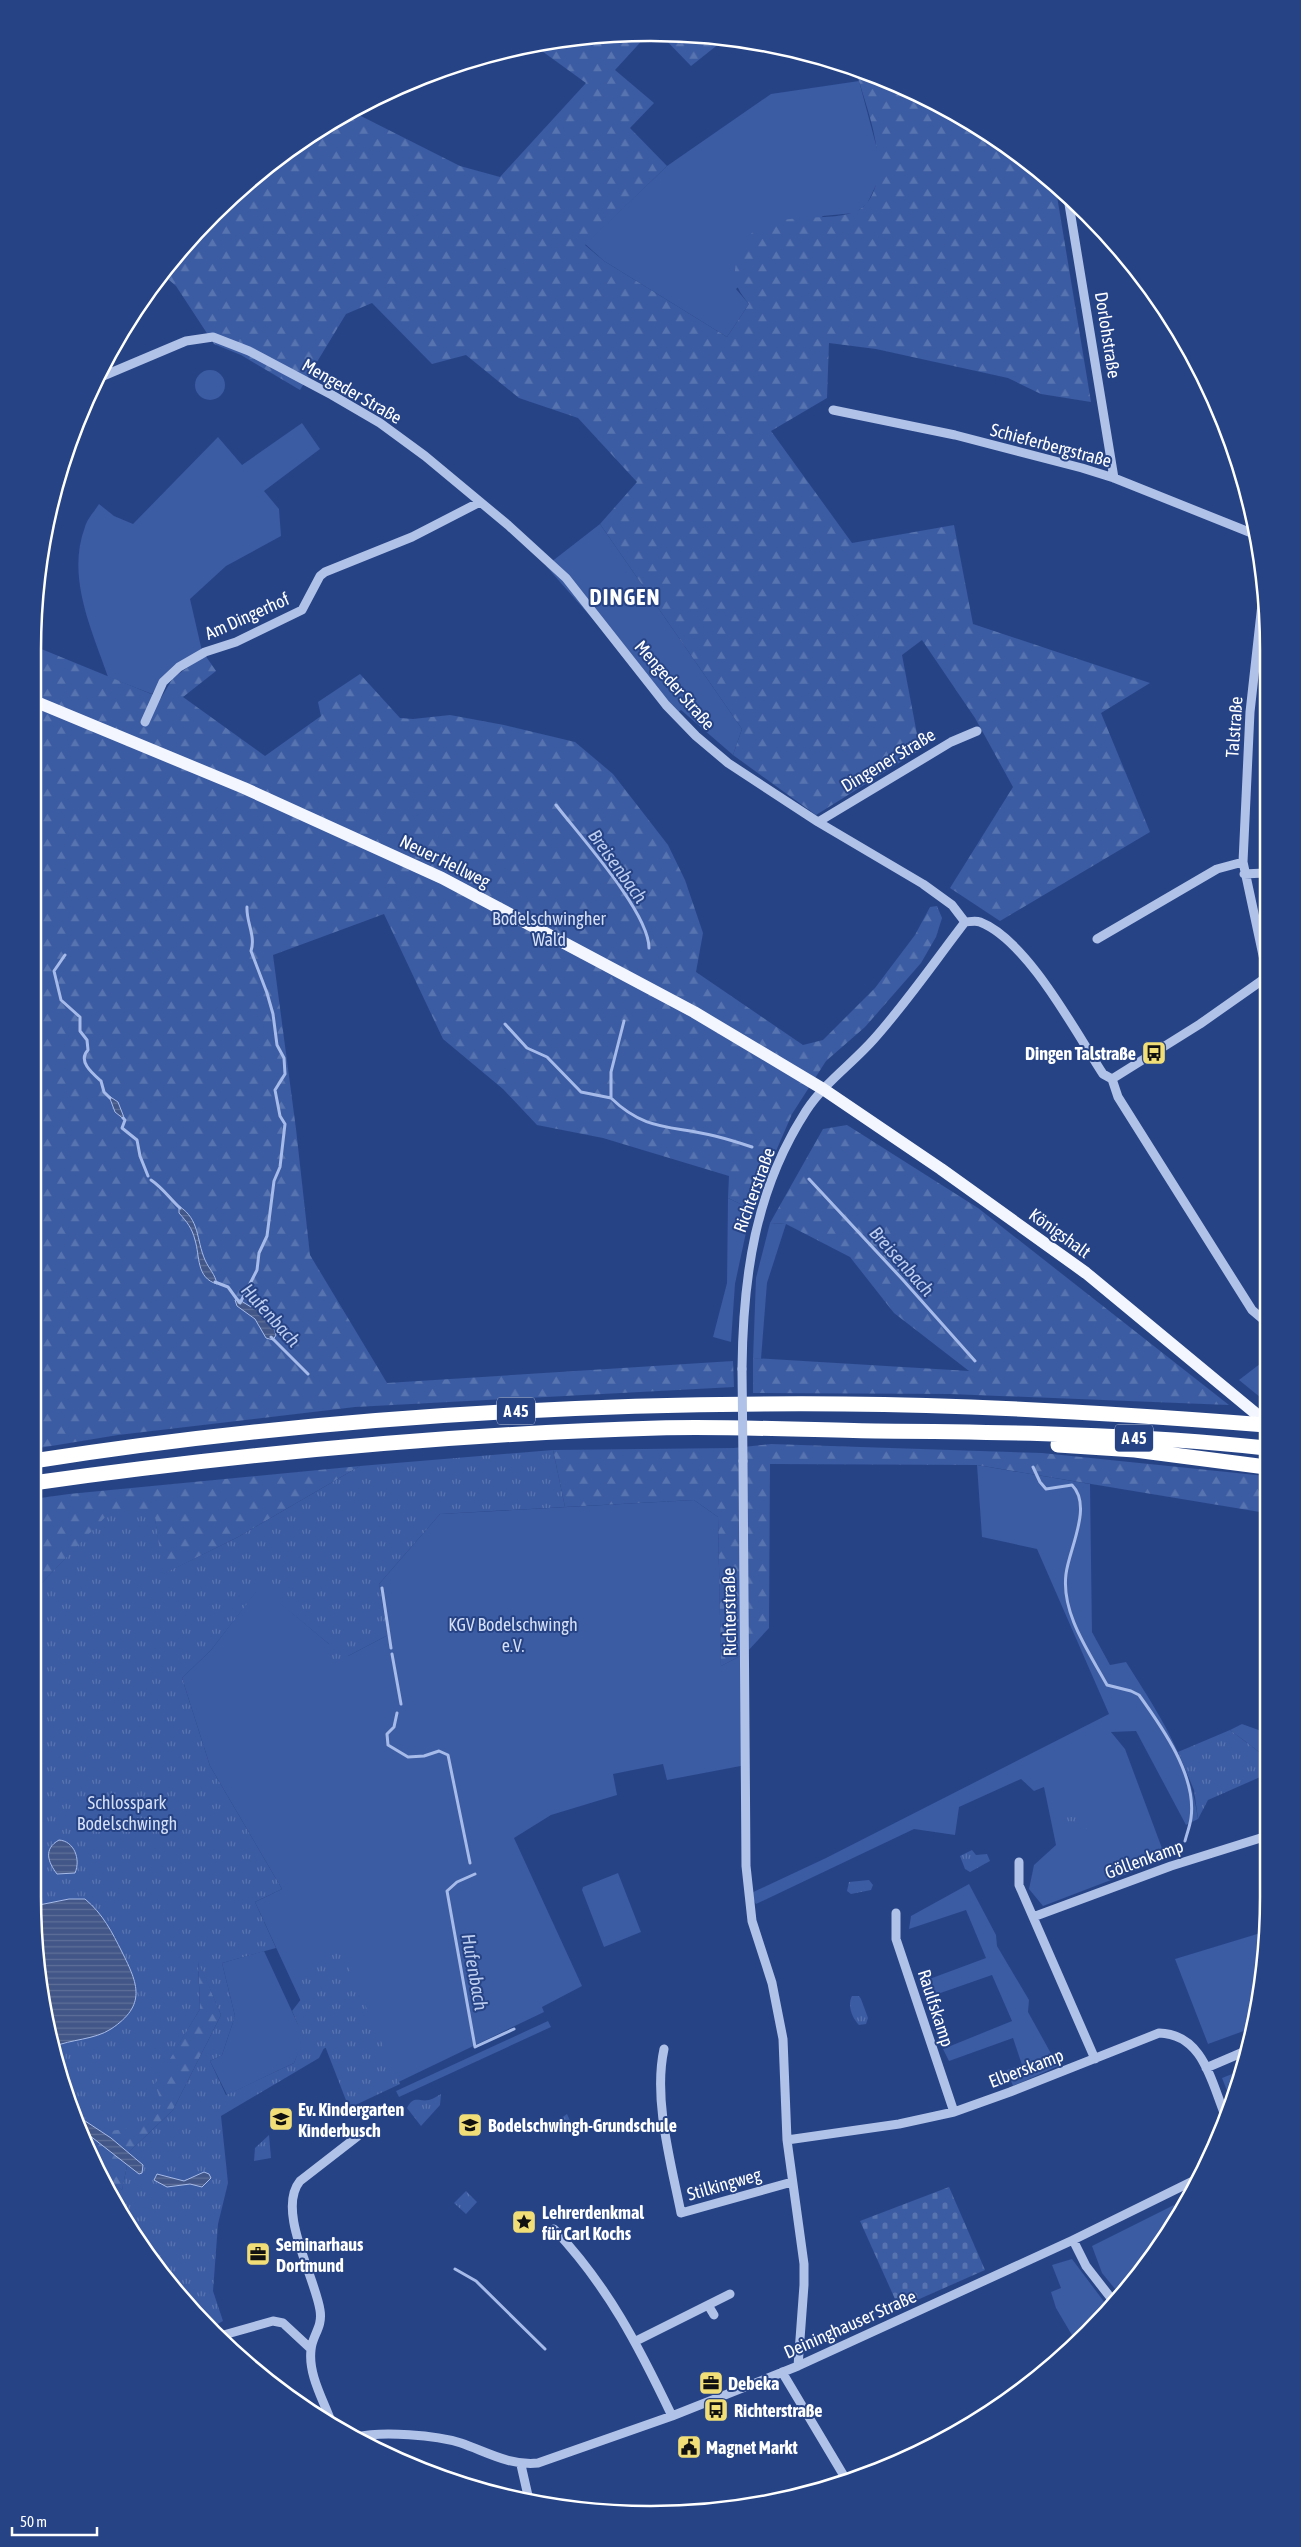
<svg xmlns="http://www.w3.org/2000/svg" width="1301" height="2547" font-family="'Asap Condensed',sans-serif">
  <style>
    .green { fill: #3b5ba2 }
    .forest { fill: url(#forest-firs) }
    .cemetery { fill: url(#cemetery-stones) }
    .park { fill: url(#park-tufts) }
    .water { fill: url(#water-rules); stroke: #a6bbe9 }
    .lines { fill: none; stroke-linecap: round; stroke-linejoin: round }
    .stream { stroke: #a6bbe9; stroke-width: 3 }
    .minor { stroke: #b1c2e8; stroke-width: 9 }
    .major { stroke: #f3f6fe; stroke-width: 12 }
    .highway { stroke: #fff; stroke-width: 15 }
    .minor-bridge { stroke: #b1c2e8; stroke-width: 9 }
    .labels { text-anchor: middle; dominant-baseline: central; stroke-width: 4; stroke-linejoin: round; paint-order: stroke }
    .shield { fill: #264386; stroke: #bec7db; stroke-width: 1 }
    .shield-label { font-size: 16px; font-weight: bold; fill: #fff }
    .street-label { font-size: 18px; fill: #fff; stroke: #264386 }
    .park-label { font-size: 18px; fill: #d5dff6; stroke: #264386 }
    .poi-label { font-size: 18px; font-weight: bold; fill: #fff; stroke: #264386; text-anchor: start }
    .water-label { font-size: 19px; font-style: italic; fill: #bdcdef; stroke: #264386 }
    .district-label { font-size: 22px; font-weight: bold; letter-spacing: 1px; fill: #fff; stroke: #264386 }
    .rim { fill: none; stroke: #fff; stroke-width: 2.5 }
  </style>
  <defs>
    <pattern id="forest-firs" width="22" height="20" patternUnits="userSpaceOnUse" patternTransform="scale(1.25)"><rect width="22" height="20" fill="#3b5ba2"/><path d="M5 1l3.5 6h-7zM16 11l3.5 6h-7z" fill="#5874b0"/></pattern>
    <pattern id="cemetery-stones" width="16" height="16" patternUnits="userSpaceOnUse" patternTransform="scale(1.25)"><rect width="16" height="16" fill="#3b5ba2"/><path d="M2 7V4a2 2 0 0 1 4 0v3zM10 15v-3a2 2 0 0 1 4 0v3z" fill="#5874b0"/></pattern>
    <pattern id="park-tufts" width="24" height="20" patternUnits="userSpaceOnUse" patternTransform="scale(1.25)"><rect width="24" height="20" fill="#3b5ba2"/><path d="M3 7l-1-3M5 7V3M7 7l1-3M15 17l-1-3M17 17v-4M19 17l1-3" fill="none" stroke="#5874b0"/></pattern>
    <pattern id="water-rules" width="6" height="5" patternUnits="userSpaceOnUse" patternTransform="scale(1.25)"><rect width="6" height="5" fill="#425687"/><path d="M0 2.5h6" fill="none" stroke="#5e6f99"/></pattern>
  </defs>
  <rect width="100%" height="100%" fill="#264386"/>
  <!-- green -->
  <path class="green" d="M 859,81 L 879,156 L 878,181 L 867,204 L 855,213 L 823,216 L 736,289 L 749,304 L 727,337 L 604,261 L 585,244 L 667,166 L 771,94 Z
    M195 385a15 15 0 1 1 30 0a15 15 0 1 1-30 0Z
    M 302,423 L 320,449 L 264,491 L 279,509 L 281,536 L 226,566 L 190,599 L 202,651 L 160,681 L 152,694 L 108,677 C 92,630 66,577 85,527 C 87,519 94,512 99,504 L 114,516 L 133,524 L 218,437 L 242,465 Z
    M 600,524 L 742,729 L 733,755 L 681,710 L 673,716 L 648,689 L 597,624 L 546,566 Z
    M 728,1198 L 751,1209 L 735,1284 L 731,1342 L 713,1337 L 727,1283 Z
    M 770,1223 L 786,1224 L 767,1283 L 761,1359 L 753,1358 L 756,1278 Z
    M 1265,1360 L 1266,1402 L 1239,1380 Z
    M 977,1465 L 1090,1484 L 1092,1632 L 1110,1665 L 1126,1662 C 1157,1711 1190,1760 1198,1819 L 1186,1825 L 1136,1731 L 1111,1732 L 1125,1749 L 1166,1859 L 1043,1906 L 1029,1889 L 1034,1865 L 1056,1845 L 1044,1787 L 1034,1791 L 1021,1779 L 959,1807 L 955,1835 L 914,1829 L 756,1904 L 749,1894 L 826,1858 L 1109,1714 L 1037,1549 L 982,1537 Z
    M 694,1500 L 718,1517 L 721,1666 L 746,1653 L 746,1765 L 667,1780 L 663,1764 L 613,1774 L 617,1795 L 551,1815 L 514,1838 L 582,1986 L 542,2007 L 544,2012 L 384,2089 L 330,2046 L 323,2049 L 255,1902 L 282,1889 L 210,1766 L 182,1678 L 211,1650 L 260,1586 L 329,1644 L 348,1656 L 388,1635 L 379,1584 L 440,1514 Z
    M 1242,1724 L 1267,1733 L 1267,1758 L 1230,1730 Z
    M 618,1873 L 641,1932 L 604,1947 L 582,1890 L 583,1887 Z
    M 969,1884 L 996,1935 L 997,1946 L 1029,2000 L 1028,2012 L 1058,2066 L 1013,2086 L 1007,2070 L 1022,2065 L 1013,2038 L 949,2061 L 943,2049 L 1012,2021 L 992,1975 L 929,1997 L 924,1981 L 986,1958 L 966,1910 L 909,1929 L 911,1916 Z
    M 1267,1931 L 1252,2028 L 1208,2044 L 1175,1959 Z
    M 264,1951 L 302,2033 L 300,2049 L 294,2063 L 227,2095 L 210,2061 L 222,2055 L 235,2016 L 222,1963 Z
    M 548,2021 L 551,2027 L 399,2097 L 396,2091 Z
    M 1242,2070 L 1242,2071 L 1231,2101 L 1222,2078 Z
    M 1174,2205 L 1178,2213 L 1141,2273 L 1120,2295 L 1102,2273 L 1092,2246 Z
    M 1072,2259 L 1108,2307 L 1076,2342 L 1056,2308 L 1051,2292 L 1061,2288 L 1052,2265 Z
    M 1004,2402 L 994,2411 L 879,2470 Z"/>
  <!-- forest -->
  <path class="forest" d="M 691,34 L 725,39 L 691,66 L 661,35 Z
    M 647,35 L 615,70 L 654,103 L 630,128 L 667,166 L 585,245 L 604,261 L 727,337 L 749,304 C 736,288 732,280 737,259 C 752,194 843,234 867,203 C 893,171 866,107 856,71 L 924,96 L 1055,184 L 1091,402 L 1041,394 L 1008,378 L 876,349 L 829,343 L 827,398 L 771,431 L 852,543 L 954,525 L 973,624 L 1150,683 L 1101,713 L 1150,832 L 1000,921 L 950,888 L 1013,787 L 975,718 L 922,640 L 902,655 L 920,750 L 816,815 L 733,755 L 742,729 L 600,524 L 637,482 L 578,418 L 519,398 L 466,355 L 432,364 L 372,303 L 346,314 L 300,390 L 241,355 L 214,344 L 176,286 L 161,273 L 243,186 L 342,115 L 351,111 L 460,166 L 500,177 L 586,83 L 535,46 L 570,38 Z
    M 34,646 L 161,698 L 173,678 L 205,655 L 216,671 L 183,697 L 265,756 L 321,716 L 318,702 L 360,674 L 400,718 L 413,719 L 450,715 L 504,725 L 575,742 L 613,774 L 668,845 L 685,880 L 703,933 L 696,972 L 803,1045 L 823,1040 L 875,988 L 915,935 L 930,907 L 937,906 L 942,918 L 936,937 L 921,963 L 865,1027 L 826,1061 L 792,1114 L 751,1209 L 728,1198 L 729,1176 L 603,1138 L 537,1125 L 503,1089 L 443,1039 L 384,914 L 273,955 L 296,1129 L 310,1255 L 387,1383 L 733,1361 L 734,1387 L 355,1407 L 118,1435 L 33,1449 Z
    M 847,1125 L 978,1208 L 1229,1405 L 950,1394 L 753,1393 L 753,1358 L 969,1371 L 894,1313 L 850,1257 L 786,1224 L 770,1223 L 823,1129 Z
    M 771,1444 L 1042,1453 L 1266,1476 L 1266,1513 L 977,1465 L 770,1464 L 769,1628 L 746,1653 L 721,1666 L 718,1517 L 694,1500 L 565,1507 L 553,1450 L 734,1448 Z
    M 360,1466 L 238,1537 L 162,1575 L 155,1518 L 66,1558 L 33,1592 L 33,1499 L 69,1494 Z
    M 198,1959 L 221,2015 L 173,2110 L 130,2151 L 122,2190 L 102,2176 L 80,2127 L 154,2084 L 200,2009 Z"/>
  <!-- cemetery -->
  <path class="cemetery" d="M 949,2187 L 985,2270 L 899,2308 L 860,2221 Z"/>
  <!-- park -->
  <path class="park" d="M 553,1450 L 565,1507 L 440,1514 L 379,1584 L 388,1635 L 348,1656 L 334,1666 L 329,1644 L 260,1587 L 211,1650 L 182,1678 L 210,1766 L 282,1889 L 255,1902 L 276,1948 L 222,1963 L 235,2016 L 222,2055 L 210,2061 L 226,2095 L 294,2063 C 304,2039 302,2033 292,2011 L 302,1998 C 297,1966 314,1958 338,1943 L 400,2084 L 349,2108 L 325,2046 L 319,2058 L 221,2116 L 228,2183 L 218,2224 L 213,2291 L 223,2321 L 214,2326 L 200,2308 L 195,2310 C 157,2269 125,2227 102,2176 L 122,2190 L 130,2151 L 173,2110 L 221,2015 L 198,1961 L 200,2009 L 155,2084 L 164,2111 L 126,2129 L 101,2132 L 73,2113 L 65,2095 L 53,2047 L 111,2029 L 123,2019 L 121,1951 L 115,1937 L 39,1905 L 33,1890 L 40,1885 L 33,1871 L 33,1592 L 113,1509 L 155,1517 L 163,1574 L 238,1537 L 360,1466 Z
    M 1230,1730 L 1267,1758 L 1267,1774 L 1208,1800 L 1198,1819 L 1194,1790 L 1178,1752 Z
    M 1087,1811 L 1093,1813 L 1097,1822 L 1090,1829 L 1068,1827 L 1059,1823 L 1059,1817 L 1076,1817 Z
    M 972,1850 L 976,1855 L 987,1854 L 990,1861 L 970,1872 L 965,1869 L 960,1856 Z
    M 869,1880 L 873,1885 L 871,1890 L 851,1894 L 847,1891 L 849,1882 Z
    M 852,1996 L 859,1996 L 861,1999 L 868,2018 L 866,2024 L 859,2025 C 852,2018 847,2005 852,1996 Z
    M 441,2094 L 440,2105 L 421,2126 L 407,2108 C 414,2095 418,2102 429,2100 C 433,2099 437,2096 441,2094 Z
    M 567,2114 L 572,2125 L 565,2133 L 562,2133 L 555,2126 L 557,2121 Z
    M 269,2135 L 271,2158 L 254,2161 L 255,2148 Z
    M 466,2191 L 477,2202 L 466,2214 L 454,2203 Z"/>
  <!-- water -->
  <path class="water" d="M 109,1096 L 118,1102 L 125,1120 L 115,1112 Z
    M 179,1206 C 200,1220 196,1239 205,1260 C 209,1269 215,1274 217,1284 C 196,1278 200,1256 195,1240 C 192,1228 187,1222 179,1213 Z
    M 238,1299 L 251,1307 L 257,1300 L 260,1300 C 264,1313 273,1323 276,1335 L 273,1340 L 266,1338 L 255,1319 L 237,1306 L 235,1300 Z
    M 59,1840 C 74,1841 81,1859 75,1873 L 57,1874 C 48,1862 43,1849 59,1840 Z
    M 33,1894 L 39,1905 L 69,1899 L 85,1899 C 103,1914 112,1932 122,1952 C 138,1984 147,2005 111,2029 C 94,2040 71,2039 53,2047 L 44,2017 Z
    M 73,2113 L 111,2138 L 143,2165 L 142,2173 L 139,2174 L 80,2128 Z
    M 204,2172 L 209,2174 L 211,2178 L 202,2187 L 190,2184 L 167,2187 L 154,2180 L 157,2174 L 184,2181 Z"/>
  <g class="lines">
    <!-- stream -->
    <path class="stream" d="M 556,805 C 579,835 649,912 649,948
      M 65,955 L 54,971 L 61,1000 L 80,1017 L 80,1031 L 87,1040 L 88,1050 C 77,1061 93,1074 101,1081 L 104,1092 L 110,1098
      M 624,1021 L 611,1072 L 611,1098 C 646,1132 671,1125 715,1136 C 727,1139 740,1143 752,1147
      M 505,1024 L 527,1048 L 547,1057 L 581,1092 L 611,1098
      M 123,1118 L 125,1120 L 122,1128 L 137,1140 L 140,1156 L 148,1176
      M 809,1179 L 903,1280 L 975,1361
      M 151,1180 C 163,1188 170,1199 180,1208
      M 215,1282 L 228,1287 L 239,1302
      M 240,1303 L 257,1270 L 259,1253 L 267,1236 L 274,1181 L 280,1167 L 285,1124 L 280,1116 L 275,1090 L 285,1074 L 284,1058 L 277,1045 L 273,1014 L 267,993 L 251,951 C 256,936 246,922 247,907
      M 271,1337 L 308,1374
      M 1033,1467 L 1040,1482 L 1046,1489 L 1072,1485 C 1093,1506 1069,1549 1066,1574 C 1061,1613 1089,1652 1107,1685 L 1131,1691 L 1139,1695 C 1162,1727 1197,1776 1191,1818 C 1190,1826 1187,1833 1185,1841
      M 382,1588 L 391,1648
      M 392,1654 L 401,1704
      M 397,1713 L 394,1727 L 387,1734 L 388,1745 L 408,1757 L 424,1756 L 439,1751 L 448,1755 L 470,1863
      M 475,1874 L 457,1882 L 447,1891 L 475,2047 L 514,2029
      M 455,2269 L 476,2281 L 545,2349"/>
    <!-- minor -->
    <path class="minor" d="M 1068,198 L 1114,478
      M 96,379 L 186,341 L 213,337 L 249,351 L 332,395 L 380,423 L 425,456 L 508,525 L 566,578 L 666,705 L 696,736 L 728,763 L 818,822 L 923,884 L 952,905 L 965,922
      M 833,410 L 955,435 L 1082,468 L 1114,478 L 1254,534
      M 1263,595 L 1250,712 L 1243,862 L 1264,960
      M 145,722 L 163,682 L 179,667 L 205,652 L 236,642 L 302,610 L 320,576 L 325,572 L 412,537 L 480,502
      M 818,822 L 951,742 L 977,731
      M 1244,874 L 1264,873
      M 965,922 C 969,922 975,920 980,922 C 1027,940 1075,1031 1103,1074 L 1112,1079 L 1118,1097 L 1252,1310 L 1265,1321
      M 1097,939 L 1217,869 L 1243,862
      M 1112,1079 L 1200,1024 L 1264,979
      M 742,1369 C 743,1276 755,1190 806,1111 C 825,1082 852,1064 874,1039 C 907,1002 935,961 965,922
      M 743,1461 L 746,1866 L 752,1921 L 772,1983 L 783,2039 L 787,2140 L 804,2264 L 804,2285 L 798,2366
      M 1019,1862 L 1019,1885 L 1095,2059
      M 896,1913 L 896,1939 L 954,2112
      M 1033,1917 L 1171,1866 L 1267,1836
      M 664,2049 C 653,2099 671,2163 681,2213 L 792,2182
      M 1206,2068 L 1248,2050
      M 787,2140 L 899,2124 L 954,2112 L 1010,2092 L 1159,2033 C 1203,2034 1211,2081 1225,2115
      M 554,2229 C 608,2286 639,2347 672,2416
      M 1073,2240 L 1086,2266 L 1114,2302
      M 708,2305 L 714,2315
      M 220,2336 L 273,2321 L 283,2323 L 311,2349
      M 636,2341 L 730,2294
      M 782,2372 L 847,2481
      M 332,2424 C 324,2401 308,2375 311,2350 C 312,2335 323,2328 320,2310 C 315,2277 276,2210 300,2181 L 358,2136
      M 357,2437 C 382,2431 436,2435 461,2443 C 487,2452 510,2466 538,2463 L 672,2416 L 798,2366 L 1073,2240 L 1199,2178
      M 521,2465 L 529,2500"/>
    <!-- major -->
    <path class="major" d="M 34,701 L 244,788 L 442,878 L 694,1012 L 823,1089 L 941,1169 L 1086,1273 L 1266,1422"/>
    <!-- highway -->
    <path class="highway" d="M 1058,1445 L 1135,1450 L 1266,1467
      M 33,1461 C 301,1419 573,1402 844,1404 C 985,1405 1125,1414 1266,1425
      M 33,1483 C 240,1454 448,1434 658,1428 C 730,1426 803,1430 875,1431 C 1005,1432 1136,1434 1266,1448"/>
    <!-- minor-bridge -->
    <path class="minor-bridge" d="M 742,1369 L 743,1461"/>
  </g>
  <!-- icons -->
  <defs>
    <symbol id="bus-square" viewBox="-11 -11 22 22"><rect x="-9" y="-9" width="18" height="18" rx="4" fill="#f1de76" stroke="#264386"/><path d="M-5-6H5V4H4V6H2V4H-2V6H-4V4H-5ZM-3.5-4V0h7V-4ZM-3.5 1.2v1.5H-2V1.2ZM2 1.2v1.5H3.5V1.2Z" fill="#111"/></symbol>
    <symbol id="school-square" viewBox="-11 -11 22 22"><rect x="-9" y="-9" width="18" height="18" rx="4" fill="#f1de76" stroke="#264386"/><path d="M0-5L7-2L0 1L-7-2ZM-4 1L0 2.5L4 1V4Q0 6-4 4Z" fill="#111"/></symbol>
    <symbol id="sight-square" viewBox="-11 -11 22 22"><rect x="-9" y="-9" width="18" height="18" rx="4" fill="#f1de76" stroke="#264386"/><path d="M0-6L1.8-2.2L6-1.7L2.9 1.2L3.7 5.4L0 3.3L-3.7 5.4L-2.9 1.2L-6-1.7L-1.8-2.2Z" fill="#111"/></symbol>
    <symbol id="office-square" viewBox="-11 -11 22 22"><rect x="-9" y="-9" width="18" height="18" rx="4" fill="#f1de76" stroke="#264386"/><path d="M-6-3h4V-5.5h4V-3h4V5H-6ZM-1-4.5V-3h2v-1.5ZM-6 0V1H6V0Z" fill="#111"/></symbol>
    <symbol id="civic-square" viewBox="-11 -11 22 22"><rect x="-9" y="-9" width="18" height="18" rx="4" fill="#f1de76" stroke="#264386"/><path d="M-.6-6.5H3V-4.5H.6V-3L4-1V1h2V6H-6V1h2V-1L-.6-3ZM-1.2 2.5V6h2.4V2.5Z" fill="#111"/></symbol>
  </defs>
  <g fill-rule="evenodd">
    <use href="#bus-square" x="1140" y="1039" width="28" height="28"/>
    <use href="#school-square" x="267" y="2105" width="28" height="28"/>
    <use href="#school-square" x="456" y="2111" width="28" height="28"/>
    <use href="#sight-square" x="510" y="2208" width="28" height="28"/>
    <use href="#office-square" x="244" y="2240" width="28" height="28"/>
    <use href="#office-square" x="697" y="2369" width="28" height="28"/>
    <use href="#bus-square" x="702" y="2396" width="28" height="28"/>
    <use href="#civic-square" x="675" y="2433" width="28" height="28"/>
  </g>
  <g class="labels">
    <!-- shield labels -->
    <g class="shield">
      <rect x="497" y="1397.5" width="38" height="27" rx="4"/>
      <rect x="1115" y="1424.5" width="38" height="27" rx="4"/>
    </g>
    <g class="shield-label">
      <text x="516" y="1411">A 45</text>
      <text x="1134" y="1438">A 45</text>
    </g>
    <!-- street labels -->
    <g class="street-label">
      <text transform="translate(1108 335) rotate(81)">Dorlohstraße</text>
      <text transform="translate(352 391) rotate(30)">Mengeder Straße</text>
      <text transform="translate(1051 445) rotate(15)">Schieferbergstraße</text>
      <text transform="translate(247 616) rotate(-24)">Am Dingerhof</text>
      <text transform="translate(675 685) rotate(49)">Mengeder Straße</text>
      <text transform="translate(1234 727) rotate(-86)">Talstraße</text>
      <text transform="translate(888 760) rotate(-31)">Dingener Straße</text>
      <text transform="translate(445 861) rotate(26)">Neuer Hellweg</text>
      <text transform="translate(754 1190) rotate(-70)">Richterstraße</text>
      <text transform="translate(1060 1233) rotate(36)">Königshalt</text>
      <text transform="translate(729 1612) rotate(-91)">Richterstraße</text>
      <text transform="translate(1144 1859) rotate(-20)">Göllenkamp</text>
      <text transform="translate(936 2008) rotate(72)">Raulfskamp</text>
      <text transform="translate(1026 2068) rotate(-21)">Elberskamp</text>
      <text transform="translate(724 2184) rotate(-16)">Stilkingweg</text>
      <text transform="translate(850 2324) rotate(-24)">Deininghauser Straße</text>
    </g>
    <!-- park labels -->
    <g class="park-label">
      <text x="549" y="918">Bodelschwingher<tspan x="549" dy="21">Wald</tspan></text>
      <text x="513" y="1624">KGV Bodelschwingh<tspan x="513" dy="21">e.V.</tspan></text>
      <text x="127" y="1802">Schlosspark<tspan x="127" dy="21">Bodelschwingh</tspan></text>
    </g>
    <!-- poi labels -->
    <g class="poi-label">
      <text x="1136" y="1053" text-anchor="end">Dingen Talstraße</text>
      <text x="298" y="2109">Ev. Kindergarten<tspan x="298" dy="21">Kinderbusch</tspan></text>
      <text x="488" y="2125">Bodelschwingh-Grundschule</text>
      <text x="542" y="2212">Lehrerdenkmal<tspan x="542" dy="21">für Carl Kochs</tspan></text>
      <text x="276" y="2244">Seminarhaus<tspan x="276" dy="21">Dortmund</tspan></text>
      <text x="728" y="2383">Debeka</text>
      <text x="734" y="2410">Richterstraße</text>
      <text x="706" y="2447">Magnet Markt</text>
    </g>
    <!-- water labels -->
    <g class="water-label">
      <text transform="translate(618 866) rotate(54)">Breisenbach</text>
      <text transform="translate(902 1261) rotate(48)">Breisenbach</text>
      <text transform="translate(271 1315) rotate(48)">Hufenbach</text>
      <text transform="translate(475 1972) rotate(80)">Hufenbach</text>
    </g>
    <!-- district labels -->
    <g class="district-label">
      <text x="625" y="597">DINGEN</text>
    </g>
  </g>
  <!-- crop -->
  <path d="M0 0H1301V2547H0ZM650 41H651A609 609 0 0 1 1260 650V1897A609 609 0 0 1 651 2506H650A609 609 0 0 1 41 1897V650A609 609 0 0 1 650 41Z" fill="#264386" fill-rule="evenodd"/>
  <path class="rim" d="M650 41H651A609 609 0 0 1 1260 650V1897A609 609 0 0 1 651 2506H650A609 609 0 0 1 41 1897V650A609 609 0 0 1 650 41Z"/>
  <!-- scale -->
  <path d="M12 2527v8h85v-8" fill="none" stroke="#ffffff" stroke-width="2.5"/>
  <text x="20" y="2527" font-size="15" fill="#ffffff" stroke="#264386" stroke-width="4" paint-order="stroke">50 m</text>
</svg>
